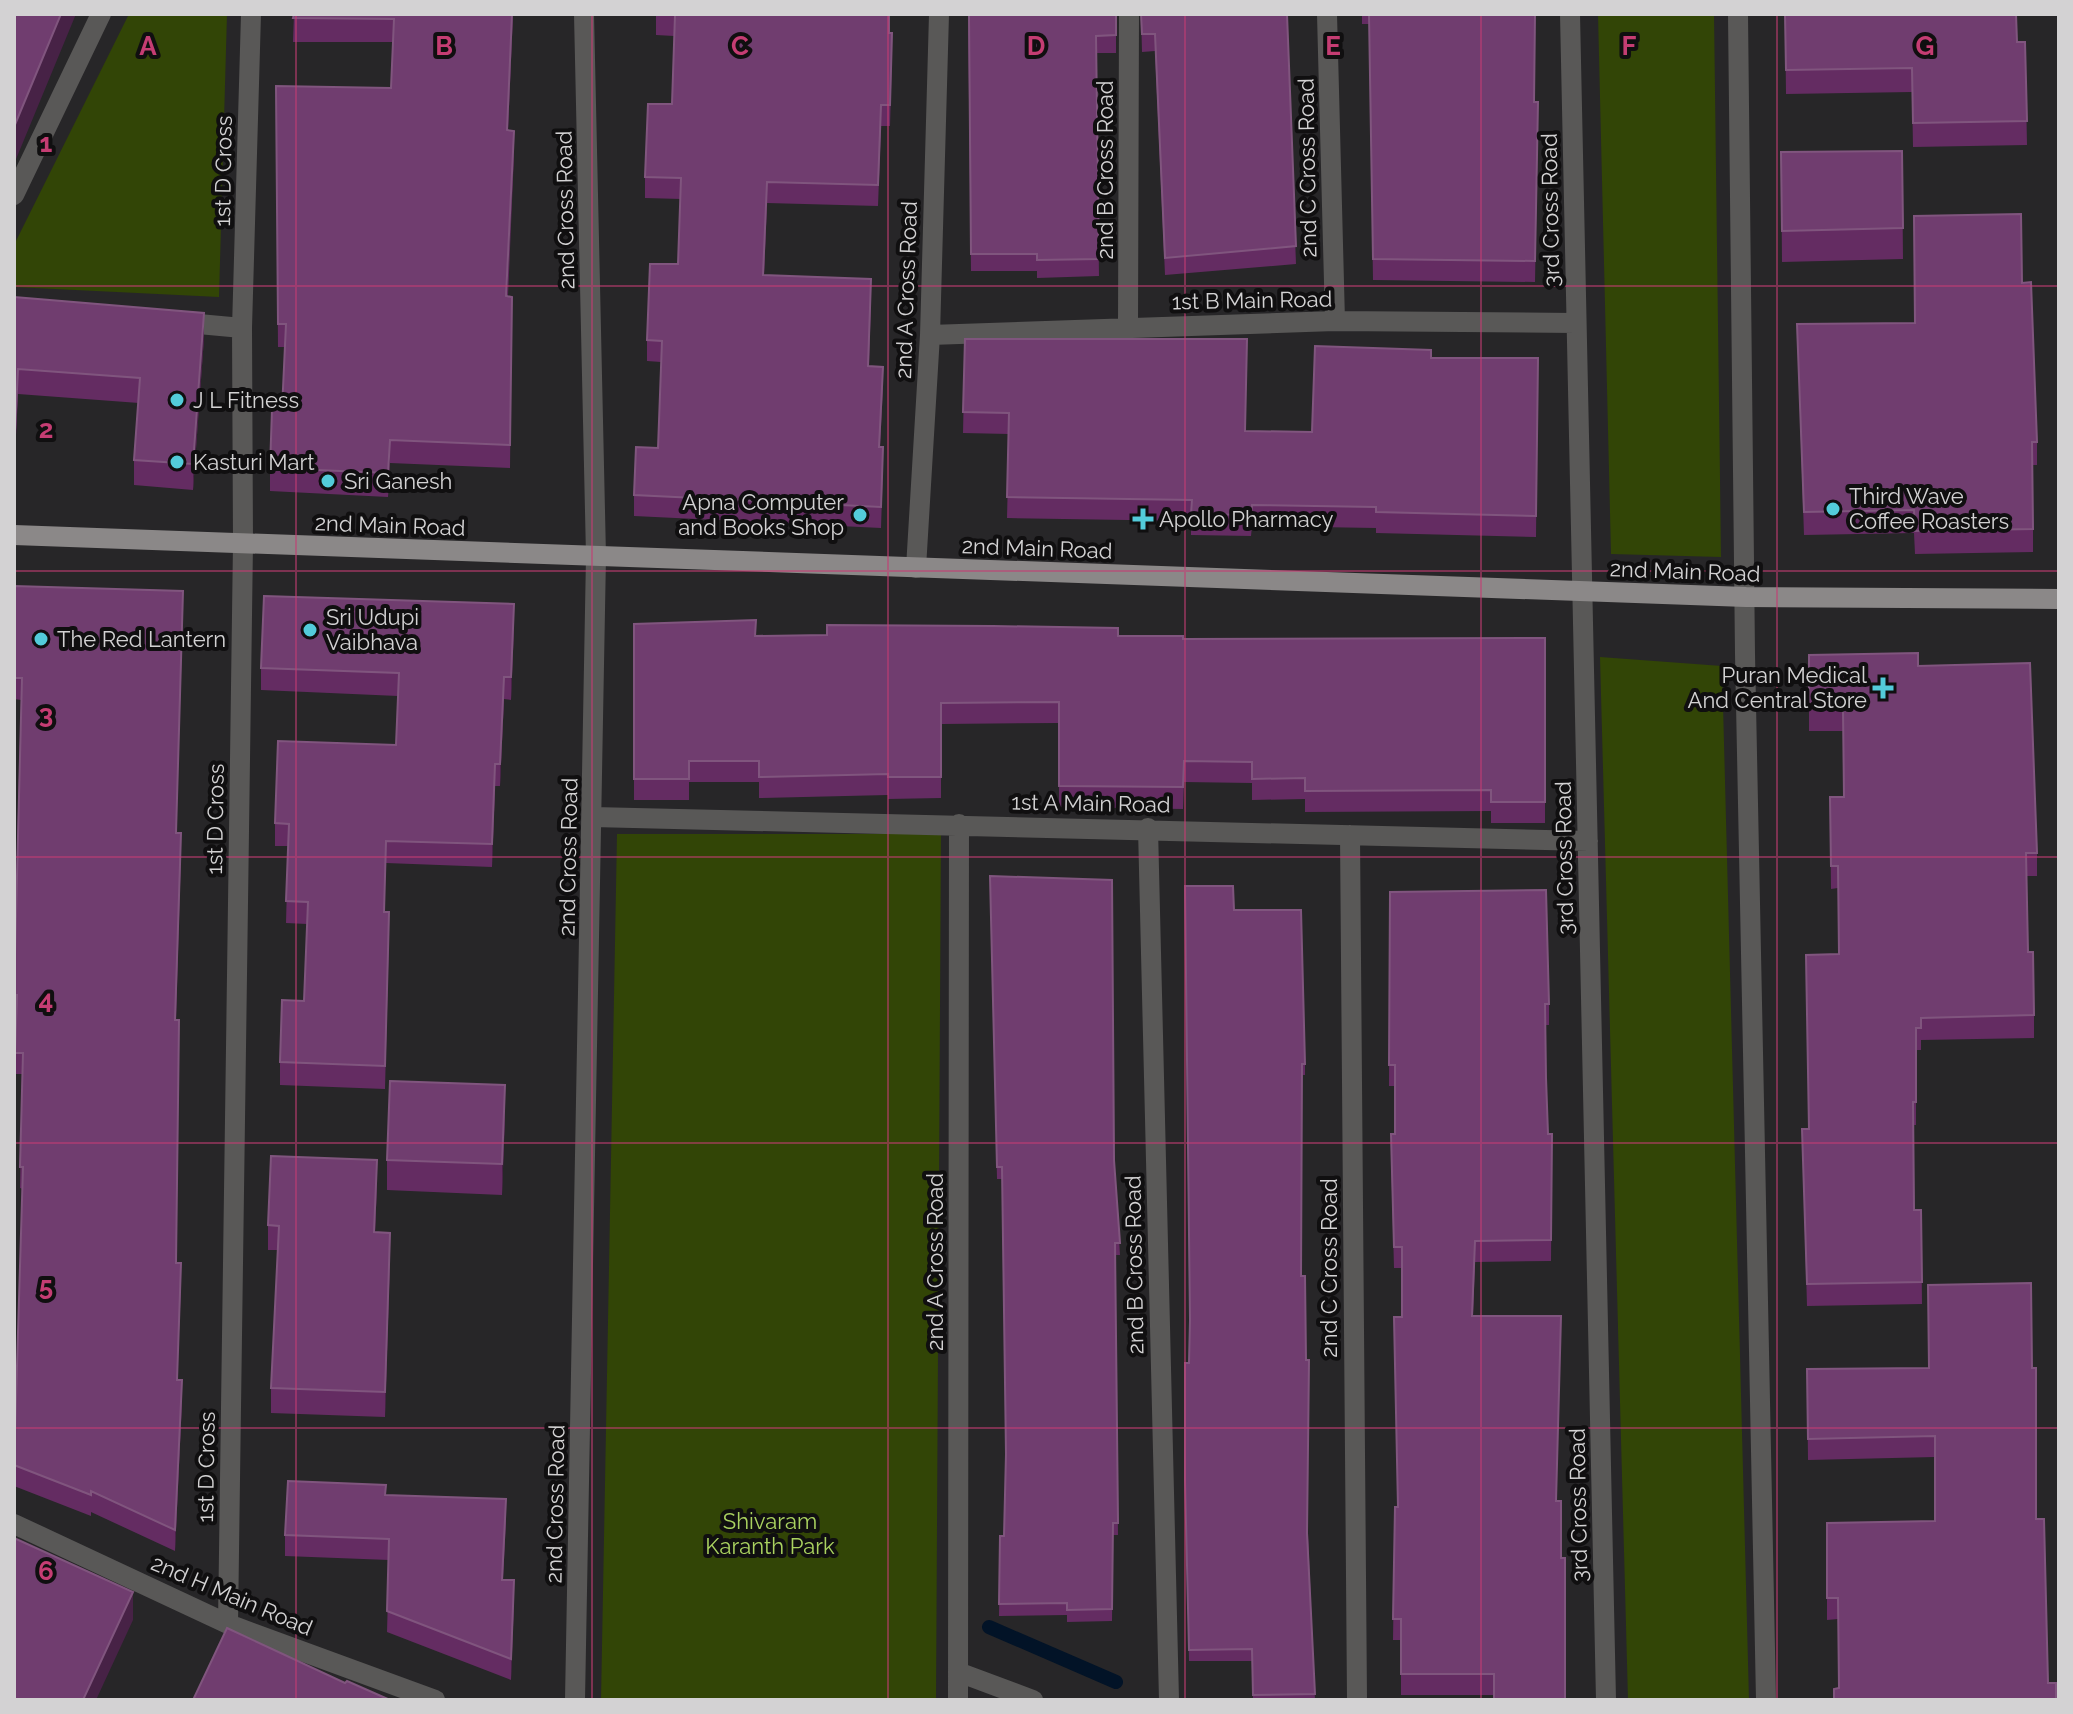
<svg xmlns="http://www.w3.org/2000/svg" width="2073" height="1714" font-family="Raleway,sans-serif">
  <style>
    .green { fill: #324506 }
    .lines { fill: none; stroke-linecap: round; stroke-linejoin: round }
    .stream { stroke: #021327; stroke-width: 14 }
    .minor { stroke: #595857; stroke-width: 20 }
    .major { stroke: #8b8888; stroke-width: 20 }
    .wall { fill: #642c62 }
    .shaded-wall { fill: #472246 }
    .building { fill: #703d6f; stroke: #80557e; stroke-width: 2 }
    .grid { fill: none; stroke: #c53d73; stroke-width: 2; stroke-opacity: 0.55 }
    .poi-dot { fill: #53cbda; stroke: #100f10; stroke-width: 3 }
    .labels { text-anchor: middle; dominant-baseline: central; stroke-width: 8; stroke-linejoin: round; paint-order: stroke }
    .street-label { font-size: 22px; fill: #d3d2d3; stroke: #100f10 }
    .poi-label { font-size: 22px; fill: #d3d2d3; stroke: #100f10; text-anchor: start }
    .park-label { font-size: 22px; fill: #aad260; stroke: #100f10 }
    .grid-label { font-size: 26px; text-anchor: middle; font-weight: bold; fill: #c53d73; stroke: #100f10; stroke-width: 8; stroke-linejoin: round; paint-order: stroke }
  </style>
  <rect width="100%" height="100%" fill="#272628"/>
  <!-- green -->
  <path class="green" d="M 129,14 L 227,14 L 219,297 L 14,287 L 14,245 Z
    M 1598,14 L 1714,14 L 1721,557 L 1611,554 Z
    M 1600,657 L 1722,666 L 1749,1700 L 1628,1700 Z
    M 617,834 L 941,834 L 936,1700 L 601,1700 Z"/>
  <g class="lines">
    <!-- stream -->
    <path class="stream" d="M 989,1627 L 1116,1682"/>
    <!-- minor -->
    <path class="minor" d="M 1327,14 L 1335,321
      M 1570,14 L 1606,1700
      M 1738,14 L 1745,654 L 1766,1700
      M 14,195 L 101,14
      M 177,322 L 242,328
      M 1128,327 L 1129,14
      M 930,335 L 1335,321 L 1576,323
      M 916,568 L 930,335 L 939,14
      M 593,817 L 1588,841
      M 1148,828 L 1169,1700
      M 1350,835 L 1357,1700
      M 14,1524 L 228,1624 L 435,1700
      M 228,1624 L 243,543 L 242,328 L 251,14
      M 958,1672 L 1033,1700
      M 575,1700 L 596,556 L 584,14
      M 958,1700 L 959,824"/>
    <!-- major -->
    <path class="major" d="M 14,535 L 1746,597 L 2059,599"/>
  </g>
  <!-- wall -->
  <path class="wall" d="M 294,14 L 513,14 L 508,130 L 514,154 L 508,296 L 512,297 L 510,468 L 390,463 L 388,497 L 270,491 L 270,468 L 282,410 L 285,347 L 278,347 L 276,86 L 391,88 L 393,42 L 293,42 Z
    M 656,14 L 890,14 L 890,33 L 892,54 L 890,126 L 881,126 L 878,206 L 767,203 L 764,275 L 871,300 L 869,366 L 883,388 L 880,447 L 883,468 L 881,528 L 634,516 L 634,495 L 658,448 L 661,362 L 647,361 L 647,340 L 678,264 L 681,199 L 645,198 L 645,177 L 672,104 L 674,36 L 656,35 Z
    M 968,14 L 1116,14 L 1116,53 L 1096,53 L 1099,276 L 1037,278 L 1037,271 L 971,271 Z
    M 1141,14 L 1287,14 L 1296,264 L 1165,275 L 1155,51 L 1142,52 Z
    M 1362,14 L 1535,14 L 1535,102 L 1538,123 L 1535,282 L 1373,280 L 1369,24 L 1362,24 Z
    M 1785,14 L 2017,42 L 2025,42 L 2027,145 L 1913,147 L 1912,92 L 1786,94 Z
    M 1902,151 L 1903,259 L 1782,262 L 1781,152 Z
    M 2022,283 L 2037,442 L 2037,465 L 2033,465 L 2033,552 L 1915,554 L 1914,533 L 1804,535 L 1797,324 L 1915,323 Z
    M 14,297 L 204,338 L 193,490 L 134,485 L 134,460 L 139,403 L 18,394 L 14,476 Z
    M 965,339 L 1245,431 L 1312,432 L 1431,358 L 1538,358 L 1536,537 L 1376,533 L 1376,528 L 1252,526 L 1251,536 L 1191,535 L 1191,521 L 1007,518 L 1009,434 L 963,433 Z
    M 14,586 L 183,612 L 176,833 L 181,854 L 176,1020 L 176,1263 L 181,1285 L 177,1380 L 182,1401 L 175,1551 L 91,1512 L 91,1516 L 14,1486 L 23,1189 L 20,1188 L 22,1074 L 15,1074 L 16,1016 L 14,1016 L 14,958 L 21,700 L 14,699 Z
    M 634,624 L 756,636 L 1118,636 L 1183,639 L 1545,638 L 1545,823 L 1491,823 L 1491,811 L 1305,812 L 1305,799 L 1252,800 L 1252,783 L 1184,782 L 1183,809 L 1059,807 L 1059,723 L 941,724 L 941,798 L 888,799 L 888,795 L 759,798 L 759,782 L 689,782 L 689,800 L 634,800 Z
    M 514,627 L 511,700 L 504,699 L 500,786 L 495,786 L 492,867 L 386,863 L 384,912 L 389,934 L 385,1089 L 280,1085 L 280,1062 L 304,1001 L 307,924 L 286,923 L 288,846 L 275,846 L 275,823 L 396,745 L 398,696 L 261,690 L 261,668 Z
    M 1809,655 L 1918,666 L 2037,853 L 2037,876 L 2026,876 L 2028,952 L 2034,1015 L 2034,1038 L 1921,1040 L 1921,1050 L 1916,1050 L 1916,1125 L 1913,1125 L 1914,1210 L 1921,1210 L 1922,1304 L 1807,1306 L 1802,1129 L 1809,1129 L 1839,954 L 1838,888 L 1831,889 L 1830,797 L 1844,797 L 1843,731 L 1809,731 Z
    M 990,876 L 1114,1160 L 1120,1255 L 1115,1255 L 1118,1535 L 1113,1535 L 1112,1621 L 1067,1622 L 1067,1615 L 999,1616 L 1000,1536 L 1004,1536 L 1006,1458 L 1002,1179 L 997,1179 Z
    M 1390,892 L 1549,1004 L 1549,1025 L 1545,1025 L 1546,1078 L 1548,1134 L 1552,1134 L 1551,1261 L 1475,1262 L 1473,1316 L 1561,1316 L 1494,1695 L 1401,1695 L 1401,1640 L 1393,1640 L 1395,1507 L 1397,1507 L 1402,1317 L 1402,1268 L 1394,1268 L 1391,1155 L 1395,1134 L 1395,1086 L 1389,1086 Z
    M 1234,910 L 1305,1064 L 1305,1075 L 1302,1075 L 1301,1276 L 1308,1534 L 1315,1700 L 1253,1700 L 1252,1661 L 1189,1661 L 1185,1491 L 1189,1363 Z
    M 505,1116 L 502,1195 L 387,1190 L 387,1160 Z
    M 377,1184 L 375,1232 L 390,1258 L 385,1417 L 271,1413 L 271,1388 L 278,1250 L 268,1250 L 268,1225 Z
    M 2032,1368 L 1839,1688 L 1838,1619 L 1827,1620 L 1827,1523 L 1935,1521 L 1935,1457 L 1808,1460 L 1807,1369 Z
    M 386,1495 L 506,1520 L 503,1580 L 514,1601 L 511,1680 L 387,1632 L 389,1560 L 285,1556 L 285,1535 Z"/>
  <!-- shaded-wall -->
  <path class="shaded-wall" d="M 61,14 L 76,14 L 14,164 L 14,127 Z
    M 512,14 L 513,14 L 507,154 L 507,130 Z
    M 514,131 L 514,154 L 506,320 L 506,296 Z
    M 767,182 L 767,203 L 763,296 L 763,275 Z
    M 204,313 L 204,338 L 193,490 L 193,464 Z
    M 18,369 L 18,394 L 14,476 L 14,451 Z
    M 390,440 L 390,463 L 388,497 L 388,473 Z
    M 514,604 L 514,627 L 511,700 L 511,677 Z
    M 504,677 L 504,699 L 500,786 L 500,764 Z
    M 495,764 L 495,786 L 492,867 L 492,844 Z
    M 505,1085 L 505,1116 L 502,1195 L 502,1164 Z
    M 377,1160 L 377,1184 L 374,1257 L 374,1232 Z
    M 390,1233 L 390,1258 L 385,1417 L 385,1392 Z
    M 182,1380 L 182,1401 L 175,1551 L 175,1530 Z
    M 514,1580 L 514,1601 L 511,1680 L 511,1659 Z
    M 133,1592 L 133,1620 L 96,1700 L 83,1700 Z"/>
  <!-- building -->
  <path class="building" d="M 14,14 L 61,14 L 14,127 Z
    M 294,14 L 512,14 L 507,130 L 514,131 L 506,296 L 512,297 L 510,445 L 390,440 L 388,473 L 270,468 L 272,410 L 282,410 L 286,324 L 278,324 L 276,86 L 391,88 L 394,19 L 293,18 Z
    M 656,14 L 889,14 L 889,33 L 892,33 L 890,105 L 881,105 L 878,185 L 767,182 L 763,275 L 871,279 L 868,366 L 883,367 L 879,447 L 883,447 L 881,507 L 634,495 L 636,447 L 658,448 L 662,341 L 647,340 L 650,264 L 678,264 L 681,178 L 645,177 L 648,104 L 672,104 L 675,15 Z
    M 969,14 L 1116,14 L 1116,35 L 1096,36 L 1099,259 L 1037,260 L 1037,254 L 971,254 Z
    M 1141,14 L 1287,14 L 1296,246 L 1165,258 L 1155,34 L 1142,34 Z
    M 1369,14 L 1535,14 L 1534,102 L 1538,102 L 1535,261 L 1373,259 Z
    M 1785,14 L 2016,14 L 2017,42 L 2025,42 L 2027,121 L 1913,123 L 1912,68 L 1786,70 Z
    M 1902,151 L 1903,228 L 1782,231 L 1781,152 Z
    M 2021,214 L 2022,283 L 2031,282 L 2037,442 L 2032,442 L 2033,529 L 1915,531 L 1914,510 L 1804,512 L 1797,324 L 1915,323 L 1914,216 Z
    M 14,297 L 204,313 L 193,464 L 134,460 L 140,378 L 18,369 L 14,451 Z
    M 965,339 L 1247,339 L 1245,431 L 1312,432 L 1315,346 L 1431,350 L 1431,358 L 1538,358 L 1536,516 L 1376,512 L 1376,507 L 1252,505 L 1251,515 L 1191,514 L 1192,500 L 1007,497 L 1009,413 L 963,412 Z
    M 14,586 L 183,591 L 176,833 L 181,833 L 175,1020 L 179,1020 L 176,1263 L 181,1263 L 177,1380 L 182,1380 L 175,1530 L 91,1491 L 91,1495 L 14,1465 L 23,1167 L 20,1167 L 23,1053 L 15,1053 L 17,995 L 14,995 L 22,678 L 14,678 Z
    M 264,596 L 514,604 L 511,677 L 504,677 L 500,764 L 495,764 L 492,844 L 386,841 L 384,912 L 389,912 L 385,1066 L 280,1062 L 282,1000 L 304,1001 L 308,902 L 286,901 L 289,824 L 275,823 L 278,741 L 396,745 L 399,673 L 261,668 Z
    M 756,620 L 755,636 L 827,635 L 827,625 L 993,626 L 1118,628 L 1118,636 L 1183,636 L 1183,639 L 1545,638 L 1545,802 L 1491,802 L 1491,790 L 1305,791 L 1305,778 L 1252,779 L 1252,762 L 1184,761 L 1183,787 L 1059,786 L 1059,702 L 941,703 L 941,777 L 888,777 L 888,774 L 759,777 L 759,761 L 689,761 L 689,779 L 634,779 L 634,624 Z
    M 1918,653 L 1918,666 L 2030,663 L 2037,853 L 2026,853 L 2028,952 L 2033,952 L 2034,1015 L 1921,1018 L 1921,1028 L 1916,1028 L 1916,1102 L 1913,1102 L 1914,1210 L 1921,1210 L 1922,1282 L 1807,1284 L 1802,1129 L 1809,1129 L 1806,955 L 1839,954 L 1838,866 L 1831,866 L 1830,797 L 1844,797 L 1843,709 L 1809,709 L 1809,655 Z
    M 990,876 L 1112,880 L 1114,1160 L 1120,1243 L 1115,1243 L 1118,1523 L 1113,1523 L 1112,1609 L 1067,1610 L 1067,1603 L 999,1604 L 1000,1536 L 1004,1536 L 1006,1454 L 1002,1167 L 997,1167 Z
    M 1185,886 L 1233,886 L 1234,910 L 1301,910 L 1305,1064 L 1302,1064 L 1301,1276 L 1305,1276 L 1306,1360 L 1309,1360 L 1307,1533 L 1315,1694 L 1253,1695 L 1252,1649 L 1189,1650 L 1185,1480 L 1185,1363 L 1189,1363 L 1190,1320 Z
    M 1546,890 L 1549,1004 L 1545,1004 L 1546,1078 L 1548,1134 L 1552,1134 L 1551,1240 L 1475,1241 L 1472,1316 L 1561,1316 L 1556,1501 L 1561,1501 L 1561,1558 L 1565,1558 L 1565,1700 L 1494,1700 L 1494,1674 L 1401,1674 L 1401,1619 L 1393,1619 L 1395,1507 L 1398,1507 L 1394,1317 L 1402,1317 L 1402,1247 L 1394,1247 L 1391,1134 L 1395,1134 L 1395,1065 L 1389,1065 L 1390,892 Z
    M 390,1081 L 505,1085 L 502,1164 L 387,1160 Z
    M 271,1156 L 377,1160 L 374,1232 L 390,1233 L 385,1392 L 271,1388 L 279,1226 L 268,1225 Z
    M 2031,1283 L 2032,1368 L 2036,1368 L 2036,1519 L 2044,1519 L 2048,1683 L 2056,1683 L 2056,1700 L 1834,1700 L 1834,1689 L 1839,1688 L 1838,1598 L 1827,1598 L 1827,1523 L 1935,1521 L 1935,1436 L 1808,1439 L 1807,1369 L 1929,1368 L 1928,1285 Z
    M 288,1481 L 386,1485 L 385,1495 L 506,1499 L 502,1580 L 514,1580 L 511,1659 L 387,1611 L 389,1539 L 285,1535 Z
    M 14,1538 L 133,1592 L 83,1700 L 14,1700 Z
    M 227,1628 L 345,1683 L 347,1681 L 390,1700 L 193,1700 Z"/>
  <!-- grid -->
  <path class="grid" d="M 296,14 L 296,1700M 592,14 L 592,1700M 888,14 L 888,1700M 1185,14 L 1185,1700M 1481,14 L 1481,1700M 1777,14 L 1777,1700M 14,286 L 2059,286M 14,571 L 2059,571M 14,857 L 2059,857M 14,1143 L 2059,1143M 14,1428 L 2059,1428"/>
  <!-- markers -->
  <g class="poi-dot">
    <circle cx="177" cy="400" r="8"/>
    <circle cx="177" cy="462" r="8"/>
    <circle cx="328" cy="481" r="8"/>
    <circle cx="1833" cy="509" r="8"/>
    <circle cx="860" cy="515" r="8"/>
    <path d="M1139 507h8v8h8v8h-8v8h-8v-8h-8v-8h8z"/>
    <circle cx="310" cy="630" r="8"/>
    <circle cx="41" cy="639" r="8"/>
    <path d="M1879 676h8v8h8v8h-8v8h-8v-8h-8v-8h8z"/>
  </g>
  <g class="labels">
    <!-- street labels -->
    <g class="street-label">
      <text transform="translate(1307 168) rotate(-91)">2nd C Cross Road</text>
      <text transform="translate(1105 170) rotate(-90)">2nd B Cross Road</text>
      <text transform="translate(223 171) rotate(-89)">1st D Cross</text>
      <text transform="translate(565 210) rotate(-91)">2nd Cross Road</text>
      <text transform="translate(1550 210) rotate(-91)">3rd Cross Road</text>
      <text transform="translate(906 290) rotate(-88)">2nd A Cross Road</text>
      <text transform="translate(1252 300) rotate(-1)">1st B Main Road</text>
      <text transform="translate(390 525) rotate(2)">2nd Main Road</text>
      <text transform="translate(1037 548) rotate(2)">2nd Main Road</text>
      <text transform="translate(1685 571) rotate(2)">2nd Main Road</text>
      <text transform="translate(1091 803) rotate(1)">1st A Main Road</text>
      <text transform="translate(215 819) rotate(-89)">1st D Cross</text>
      <text transform="translate(568 857) rotate(-89)">2nd Cross Road</text>
      <text transform="translate(1564 858) rotate(-91)">3rd Cross Road</text>
      <text transform="translate(935 1262) rotate(-90)">2nd A Cross Road</text>
      <text transform="translate(1134 1265) rotate(-91)">2nd B Cross Road</text>
      <text transform="translate(1329 1268) rotate(-90)">2nd C Cross Road</text>
      <text transform="translate(206 1467) rotate(-89)">1st D Cross</text>
      <text transform="translate(555 1504) rotate(-89)">2nd Cross Road</text>
      <text transform="translate(1578 1505) rotate(-91)">3rd Cross Road</text>
      <text transform="translate(232 1595) rotate(23)">2nd H Main Road</text>
    </g>
    <!-- poi labels -->
    <g class="poi-label">
      <text x="193" y="400">J L Fitness</text>
      <text x="193" y="462">Kasturi Mart</text>
      <text x="344" y="481">Sri Ganesh</text>
      <text x="1849" y="496">Third Wave<tspan x="1849" dy="25">Coffee Roasters</tspan></text>
      <text x="844" y="502" text-anchor="end">Apna Computer<tspan x="844" dy="25">and Books Shop</tspan></text>
      <text x="1159" y="519">Apollo Pharmacy</text>
      <text x="326" y="617">Sri Udupi<tspan x="326" dy="25">Vaibhava</tspan></text>
      <text x="57" y="639">The Red Lantern</text>
      <text x="1867" y="675" text-anchor="end">Puran Medical<tspan x="1867" dy="25">And Central Store</tspan></text>
    </g>
    <!-- park labels -->
    <g class="park-label">
      <text x="770" y="1521">Shivaram<tspan x="770" dy="25">Karanth Park</tspan></text>
    </g>
  </g>
  <g class="grid-label">
    <text x="148" y="55">A</text>
    <text x="444" y="55">B</text>
    <text x="740" y="55">C</text>
    <text x="1036" y="55">D</text>
    <text x="1333" y="55">E</text>
    <text x="1629" y="55">F</text>
    <text x="1925" y="55">G</text>
    <text x="46" y="152">1</text>
    <text x="46" y="438">2</text>
    <text x="46" y="723">3</text>
    <text x="46" y="1009">4</text>
    <text x="46" y="1295">5</text>
    <text x="46" y="1580">6</text>
  </g>
  <!-- border -->
  <rect width="2073" height="1714" fill="none" stroke="#d3d2d3" stroke-width="32"/>
</svg>
